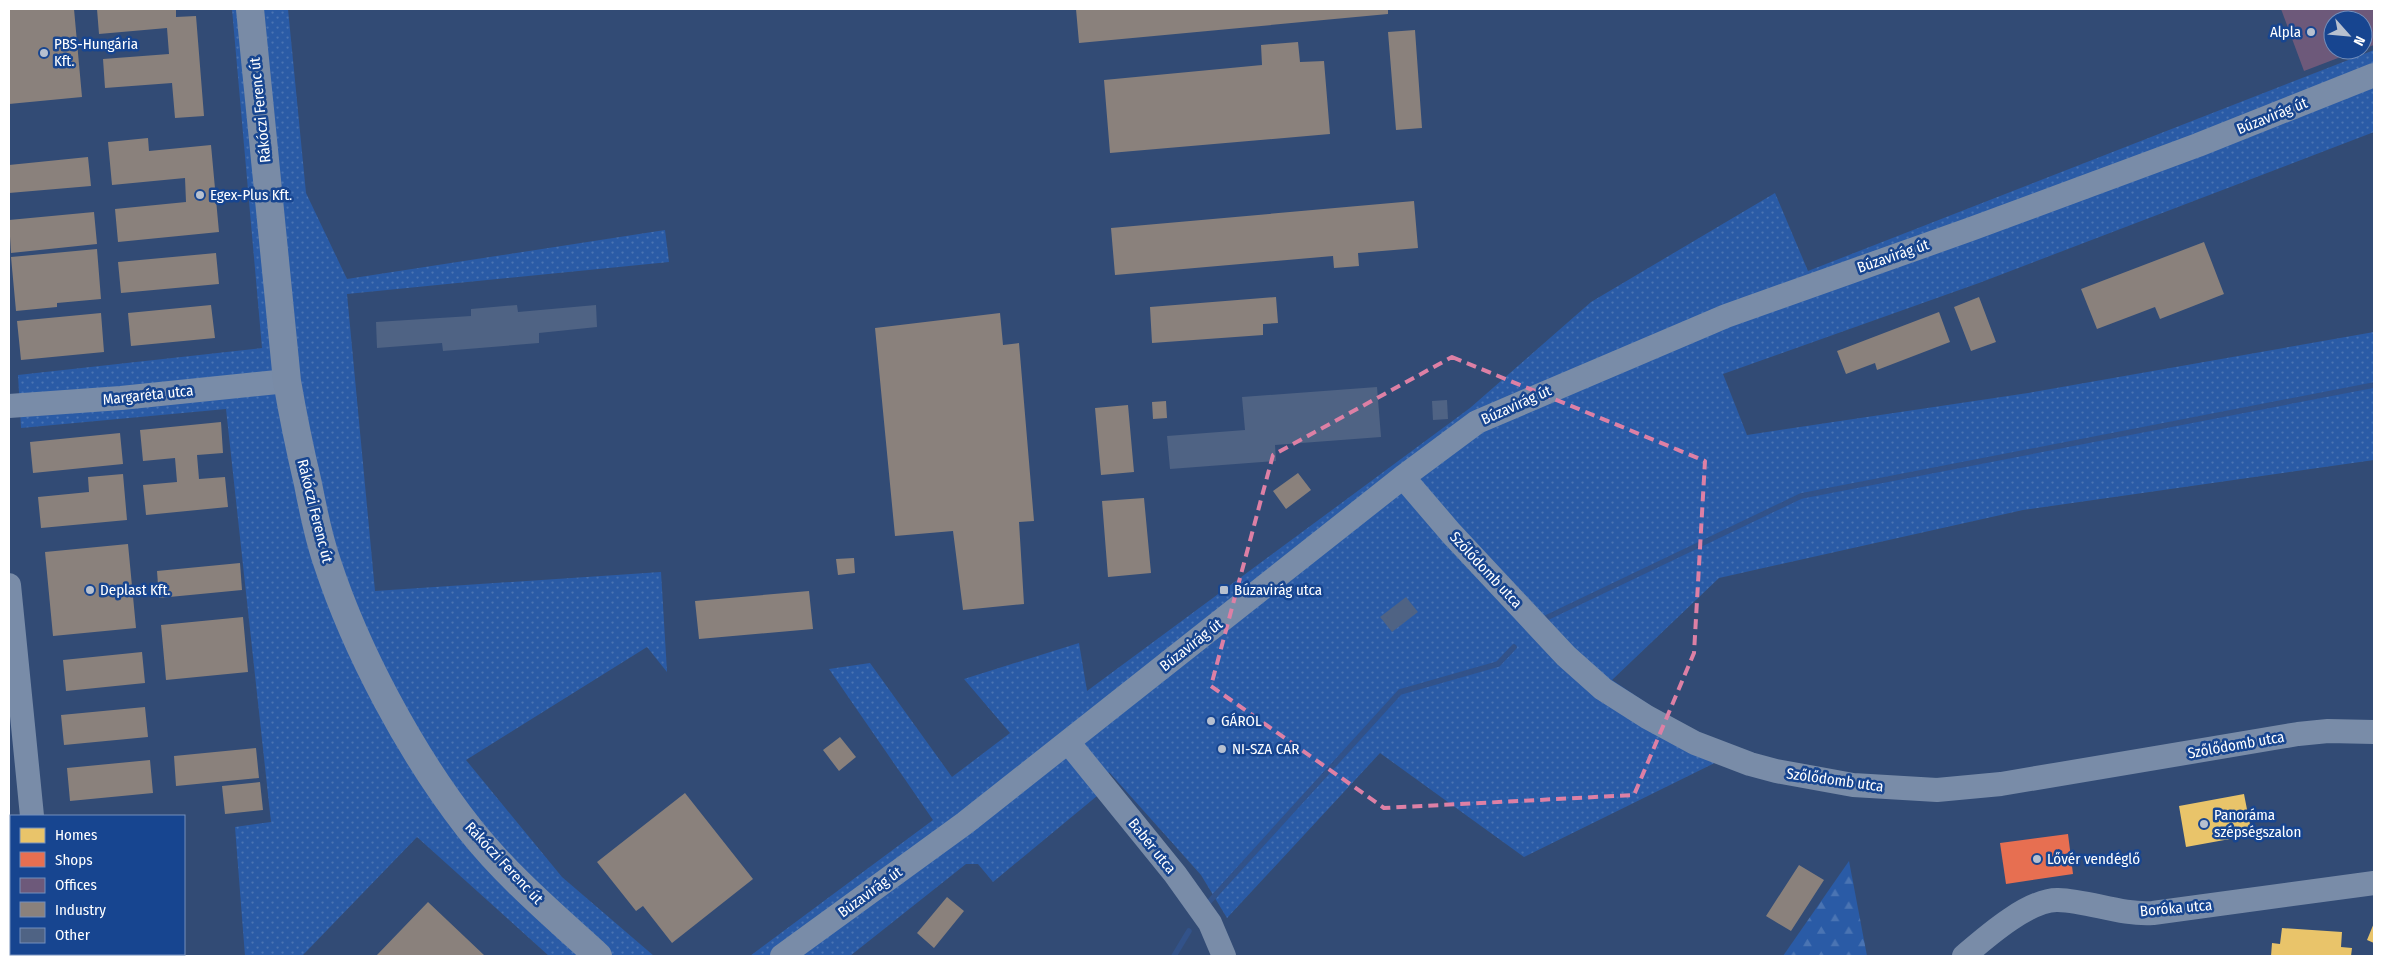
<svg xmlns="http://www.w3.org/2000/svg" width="2383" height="965" font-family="'Fira Sans Condensed',sans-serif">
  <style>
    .grass { fill: url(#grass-dots) }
    .forest { fill: url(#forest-firs) }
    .homes { fill: #e9c46a }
    .shops { fill: #e76f51 }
    .offices { fill: #6d597a }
    .industry { fill: #8a817c }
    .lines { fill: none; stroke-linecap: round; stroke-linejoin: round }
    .stream { stroke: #325289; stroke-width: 5.5 }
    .building { fill: #4f6384 }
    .minor { stroke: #798ca8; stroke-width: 24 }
    .major { stroke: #798ba6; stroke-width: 28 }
    .marked { fill: none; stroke: #dd80a5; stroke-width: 4; stroke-dasharray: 10 6; stroke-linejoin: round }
    .poi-dot { fill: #b7c0cf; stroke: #174590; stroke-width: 2 }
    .labels { text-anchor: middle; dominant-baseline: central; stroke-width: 5; stroke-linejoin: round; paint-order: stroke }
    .poi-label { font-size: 15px; fill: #fff; stroke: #174590; text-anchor: start }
    .street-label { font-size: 15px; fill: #fff; stroke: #174590 }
  </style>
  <defs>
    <pattern id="grass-dots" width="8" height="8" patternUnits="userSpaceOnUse" patternTransform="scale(1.25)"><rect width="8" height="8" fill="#2a5ba6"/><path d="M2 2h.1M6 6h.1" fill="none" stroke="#4a74b3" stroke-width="1.8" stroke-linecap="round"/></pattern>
    <pattern id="forest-firs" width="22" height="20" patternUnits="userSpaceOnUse" patternTransform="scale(1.25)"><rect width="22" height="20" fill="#2a5ba6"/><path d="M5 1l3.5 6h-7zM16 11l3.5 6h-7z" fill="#4a74b3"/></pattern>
  </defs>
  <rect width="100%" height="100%" fill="#324b75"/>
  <!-- grass -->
  <path class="grass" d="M 232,9 L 288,9 L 306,193 L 347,279 L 665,230 L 669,262 L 347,294 L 375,591 L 661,572 L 667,672 L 647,647 L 466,760 L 562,877 L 654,956 L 549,956 L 417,837 L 302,956 L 245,956 L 235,827 L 271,822 L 226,409 L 21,428 L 18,375 L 262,348 Z
    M 2374,50 L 2374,132 L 1979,283 L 1723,374 L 1747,435 L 2028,393 L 2374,332 L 2374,460 L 2023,510 L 1719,578 L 1612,680 L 1693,734 L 1741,750 L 1524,857 L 1380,753 L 1227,918 L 1201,875 L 1109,772 L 1097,796 L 993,882 L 978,864 L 966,864 L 850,956 L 750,956 L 933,820 L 829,669 L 870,663 L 952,777 L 1010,733 L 964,679 L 1079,643 L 1087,691 L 1470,408 L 1591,302 L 1775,193 L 1808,271 Z"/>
  <!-- forest -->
  <path class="forest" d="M 1849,861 L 1867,956 L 1783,956 Z"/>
  <!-- homes -->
  <path class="homes" d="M 2244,794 L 2252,835 L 2186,847 L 2179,806 Z
    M 2374,923 L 2374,943 L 2367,940 Z
    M 2282,928 L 2342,932 L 2341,947 L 2352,948 L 2351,956 L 2271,956 L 2272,943 L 2280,944 Z"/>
  <!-- shops -->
  <path class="shops" d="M 2068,834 L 2073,874 L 2006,884 L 2000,843 Z"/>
  <!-- offices -->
  <path class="offices" d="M 2281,9 L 2374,9 L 2374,45 L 2363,49 L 2363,20 L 2333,20 L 2333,50 L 2359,50 L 2304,71 Z"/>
  <!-- industry -->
  <path class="industry" d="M 9,9 L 74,9 L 82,97 L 9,104 Z
    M 97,9 L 176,9 L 176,17 L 196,16 L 204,116 L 175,118 L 172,83 L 105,88 L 103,59 L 169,54 L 167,28 L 99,34 Z
    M 1076,9 L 1388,9 L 1388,14 L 1079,43 Z
    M 1415,30 L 1422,128 L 1396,130 L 1388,32 Z
    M 1298,42 L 1300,62 L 1324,61 L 1330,134 L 1110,153 L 1104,80 L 1262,65 L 1261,45 Z
    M 148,138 L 149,151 L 211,145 L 219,232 L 118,242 L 115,209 L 186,202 L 185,178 L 112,185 L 108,142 Z
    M 88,157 L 91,186 L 9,193 L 9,165 Z
    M 1414,201 L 1418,248 L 1358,253 L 1359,266 L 1334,268 L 1333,256 L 1115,275 L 1111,228 Z
    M 94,212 L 97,244 L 11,253 L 9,220 Z
    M 2204,242 L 2224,294 L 2160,319 L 2155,307 L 2097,329 L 2081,289 Z
    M 97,249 L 101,299 L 57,303 L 57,307 L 16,311 L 11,257 Z
    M 216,253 L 219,284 L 121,293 L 118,262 Z
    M 1276,297 L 1278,323 L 1263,324 L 1263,335 L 1152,343 L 1150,307 Z
    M 1979,297 L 1996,342 L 1971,351 L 1954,307 Z
    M 211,305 L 215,338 L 131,346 L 128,313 Z
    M 1939,312 L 1950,342 L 1877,370 L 1875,363 L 1846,374 L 1837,351 Z
    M 101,313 L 104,352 L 21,360 L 17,321 Z
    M 1000,313 L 1003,345 L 1019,343 L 1034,521 L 1019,522 L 1024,604 L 963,610 L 953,531 L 895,536 L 875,328 Z
    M 1166,401 L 1167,418 L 1153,419 L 1152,402 Z
    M 1128,405 L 1134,472 L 1101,475 L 1095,408 Z
    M 221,422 L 223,453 L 197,455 L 199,479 L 225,477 L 228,507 L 146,515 L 143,485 L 177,482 L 175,458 L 143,461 L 140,430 Z
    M 120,433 L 123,464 L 33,473 L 30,442 Z
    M 1298,473 L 1311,490 L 1286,509 L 1273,491 Z
    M 123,474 L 127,520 L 41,528 L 38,497 L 89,492 L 88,477 Z
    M 1144,498 L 1151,573 L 1108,577 L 1102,501 Z
    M 128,544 L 136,628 L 53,636 L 45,552 Z
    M 854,558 L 855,573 L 838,575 L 836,559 Z
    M 240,563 L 242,590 L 159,598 L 157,571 Z
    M 809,591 L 813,629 L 699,639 L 695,601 Z
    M 243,617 L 248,672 L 166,680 L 161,625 Z
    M 142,652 L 145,683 L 66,691 L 63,660 Z
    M 145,707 L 148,737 L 64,745 L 61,715 Z
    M 840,737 L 856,757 L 839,771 L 823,750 Z
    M 256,748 L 259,778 L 176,786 L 174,756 Z
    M 150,760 L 153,793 L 70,801 L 67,768 Z
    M 260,782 L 263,810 L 225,814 L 222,786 Z
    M 685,793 L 753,879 L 672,943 L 643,906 L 636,911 L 597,862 Z
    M 1799,865 L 1824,880 L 1791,931 L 1766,916 Z
    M 947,897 L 964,911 L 934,948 L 917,933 Z
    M 428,902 L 485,956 L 376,956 Z
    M 86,954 L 126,954 L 126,956 L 87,956 Z"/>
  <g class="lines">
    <!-- stream -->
    <path class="stream" d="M 1546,618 L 1801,496 L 2374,385
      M 1209,902 L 1400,692 L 1498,664 L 1514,647
      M 1174,956 L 1189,931"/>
  </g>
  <!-- building -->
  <path class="building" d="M 517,305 L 518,312 L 596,305 L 597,327 L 539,333 L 539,343 L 443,351 L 442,343 L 377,348 L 376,322 L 471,316 L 471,309 Z
    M 1377,387 L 1381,437 L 1275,445 L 1276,461 L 1170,469 L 1167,436 L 1245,430 L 1242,397 Z
    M 1447,400 L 1448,419 L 1433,420 L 1432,401 Z
    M 1406,597 L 1418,612 L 1392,632 L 1380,617 Z"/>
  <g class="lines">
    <!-- minor -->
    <path class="minor" d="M 9,406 L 121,398 L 287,381
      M 1403,477 L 1451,533 L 1566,656 L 1603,689 L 1647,717 L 1695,743 L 1750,764 L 1776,771 L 1853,785 L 1937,790 L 2001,784 L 2298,734 L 2328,731 L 2374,732
      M 9,585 L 32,816
      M 1068,742 L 1175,874 L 1210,923 L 1224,956
      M 41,954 L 41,956
      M 782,956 L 965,823 L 1403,477 L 1477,422 L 1726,316 L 1971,229 L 2198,145 L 2374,75
      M 1964,956 C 1985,938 2029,899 2058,900 C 2090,901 2120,915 2153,913 L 2374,883"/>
    <!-- major -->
    <path class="major" d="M 250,9 L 287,381 C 293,416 300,450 308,484 C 313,510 318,536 327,562 C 356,651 411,754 469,828 C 506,875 553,915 598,956"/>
  </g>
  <!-- marked area -->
  <path class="marked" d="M 1452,357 L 1705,461 L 1694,653 L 1634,795 L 1384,808 L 1211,686 L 1273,455 Z"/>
  <!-- markers -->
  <g class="poi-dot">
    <circle cx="2311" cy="32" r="5"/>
    <circle cx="44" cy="53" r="5"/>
    <circle cx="200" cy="195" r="5"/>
    <circle cx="90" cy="590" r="5"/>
    <rect x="1219" y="585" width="10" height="10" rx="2.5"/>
    <circle cx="1211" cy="721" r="5"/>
    <circle cx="1222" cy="749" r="5"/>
    <circle cx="2204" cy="824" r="5"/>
    <circle cx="2037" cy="859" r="5"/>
  </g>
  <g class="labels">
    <!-- poi labels -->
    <g class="poi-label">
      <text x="2301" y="32" text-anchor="end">Alpla</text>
      <text x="54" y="44">PBS-Hungária<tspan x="54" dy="17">Kft.</tspan></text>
      <text x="210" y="195">Egex-Plus Kft.</text>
      <text x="100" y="590">Deplast Kft.</text>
      <text x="1234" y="590">Búzavirág utca</text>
      <text x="1221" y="721">GÁROL</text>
      <text x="1232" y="749">NI-SZA CAR</text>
      <text x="2214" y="815">Panoráma<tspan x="2214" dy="17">szépségszalon</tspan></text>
      <text x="2047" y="859">Lővér vendéglő</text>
    </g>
    <!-- street labels -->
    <g class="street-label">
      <text transform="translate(260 110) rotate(-96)">Rákóczi Ferenc út</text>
      <text transform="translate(2272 116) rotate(-22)">Búzavirág út</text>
      <text transform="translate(1893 256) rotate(-19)">Búzavirág út</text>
      <text transform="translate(148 395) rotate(-6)">Margaréta utca</text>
      <text transform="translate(1516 405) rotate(-24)">Búzavirág út</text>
      <text transform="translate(315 511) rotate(76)">Rákóczi Ferenc út</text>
      <text transform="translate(1486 570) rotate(47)">Szőlődomb utca</text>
      <text transform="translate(1191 645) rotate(-38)">Búzavirág út</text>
      <text transform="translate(2236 745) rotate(-10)">Szőlődomb utca</text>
      <text transform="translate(1835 780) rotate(8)">Szőlődomb utca</text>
      <text transform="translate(1152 846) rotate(51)">Babér utca</text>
      <text transform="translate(504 863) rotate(47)">Rákóczi Ferenc út</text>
      <text transform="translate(870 892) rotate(-36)">Búzavirág út</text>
      <text transform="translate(2176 908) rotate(-5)">Boróka utca</text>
    </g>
  </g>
  <!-- border -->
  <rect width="2383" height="965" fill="none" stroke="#ffffff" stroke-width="20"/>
  <!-- legend -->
  <rect x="10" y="815" width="175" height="140" fill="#174590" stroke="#748fbc"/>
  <rect x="20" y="828" width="25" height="15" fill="#e9c46a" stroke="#748fbc"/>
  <text x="55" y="840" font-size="15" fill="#ffffff">Homes</text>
  <rect x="20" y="852" width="25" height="15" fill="#e76f51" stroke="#748fbc"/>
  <text x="55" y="865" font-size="15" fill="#ffffff">Shops</text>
  <rect x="20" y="878" width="25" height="15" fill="#6d597a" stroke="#748fbc"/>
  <text x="55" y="890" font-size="15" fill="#ffffff">Offices</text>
  <rect x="20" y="902" width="25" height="15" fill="#8a817c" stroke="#748fbc"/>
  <text x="55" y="915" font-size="15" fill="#ffffff">Industry</text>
  <rect x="20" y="928" width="25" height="15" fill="#4f6384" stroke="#748fbc"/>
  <text x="55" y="940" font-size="15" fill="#ffffff">Other</text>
  <!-- north arrow -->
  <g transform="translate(2348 35) rotate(117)"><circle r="24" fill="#174590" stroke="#748fbc"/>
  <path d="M0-4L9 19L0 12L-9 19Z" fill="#b7c0cf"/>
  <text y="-8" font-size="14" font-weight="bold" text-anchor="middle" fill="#ffffff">N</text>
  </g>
</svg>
